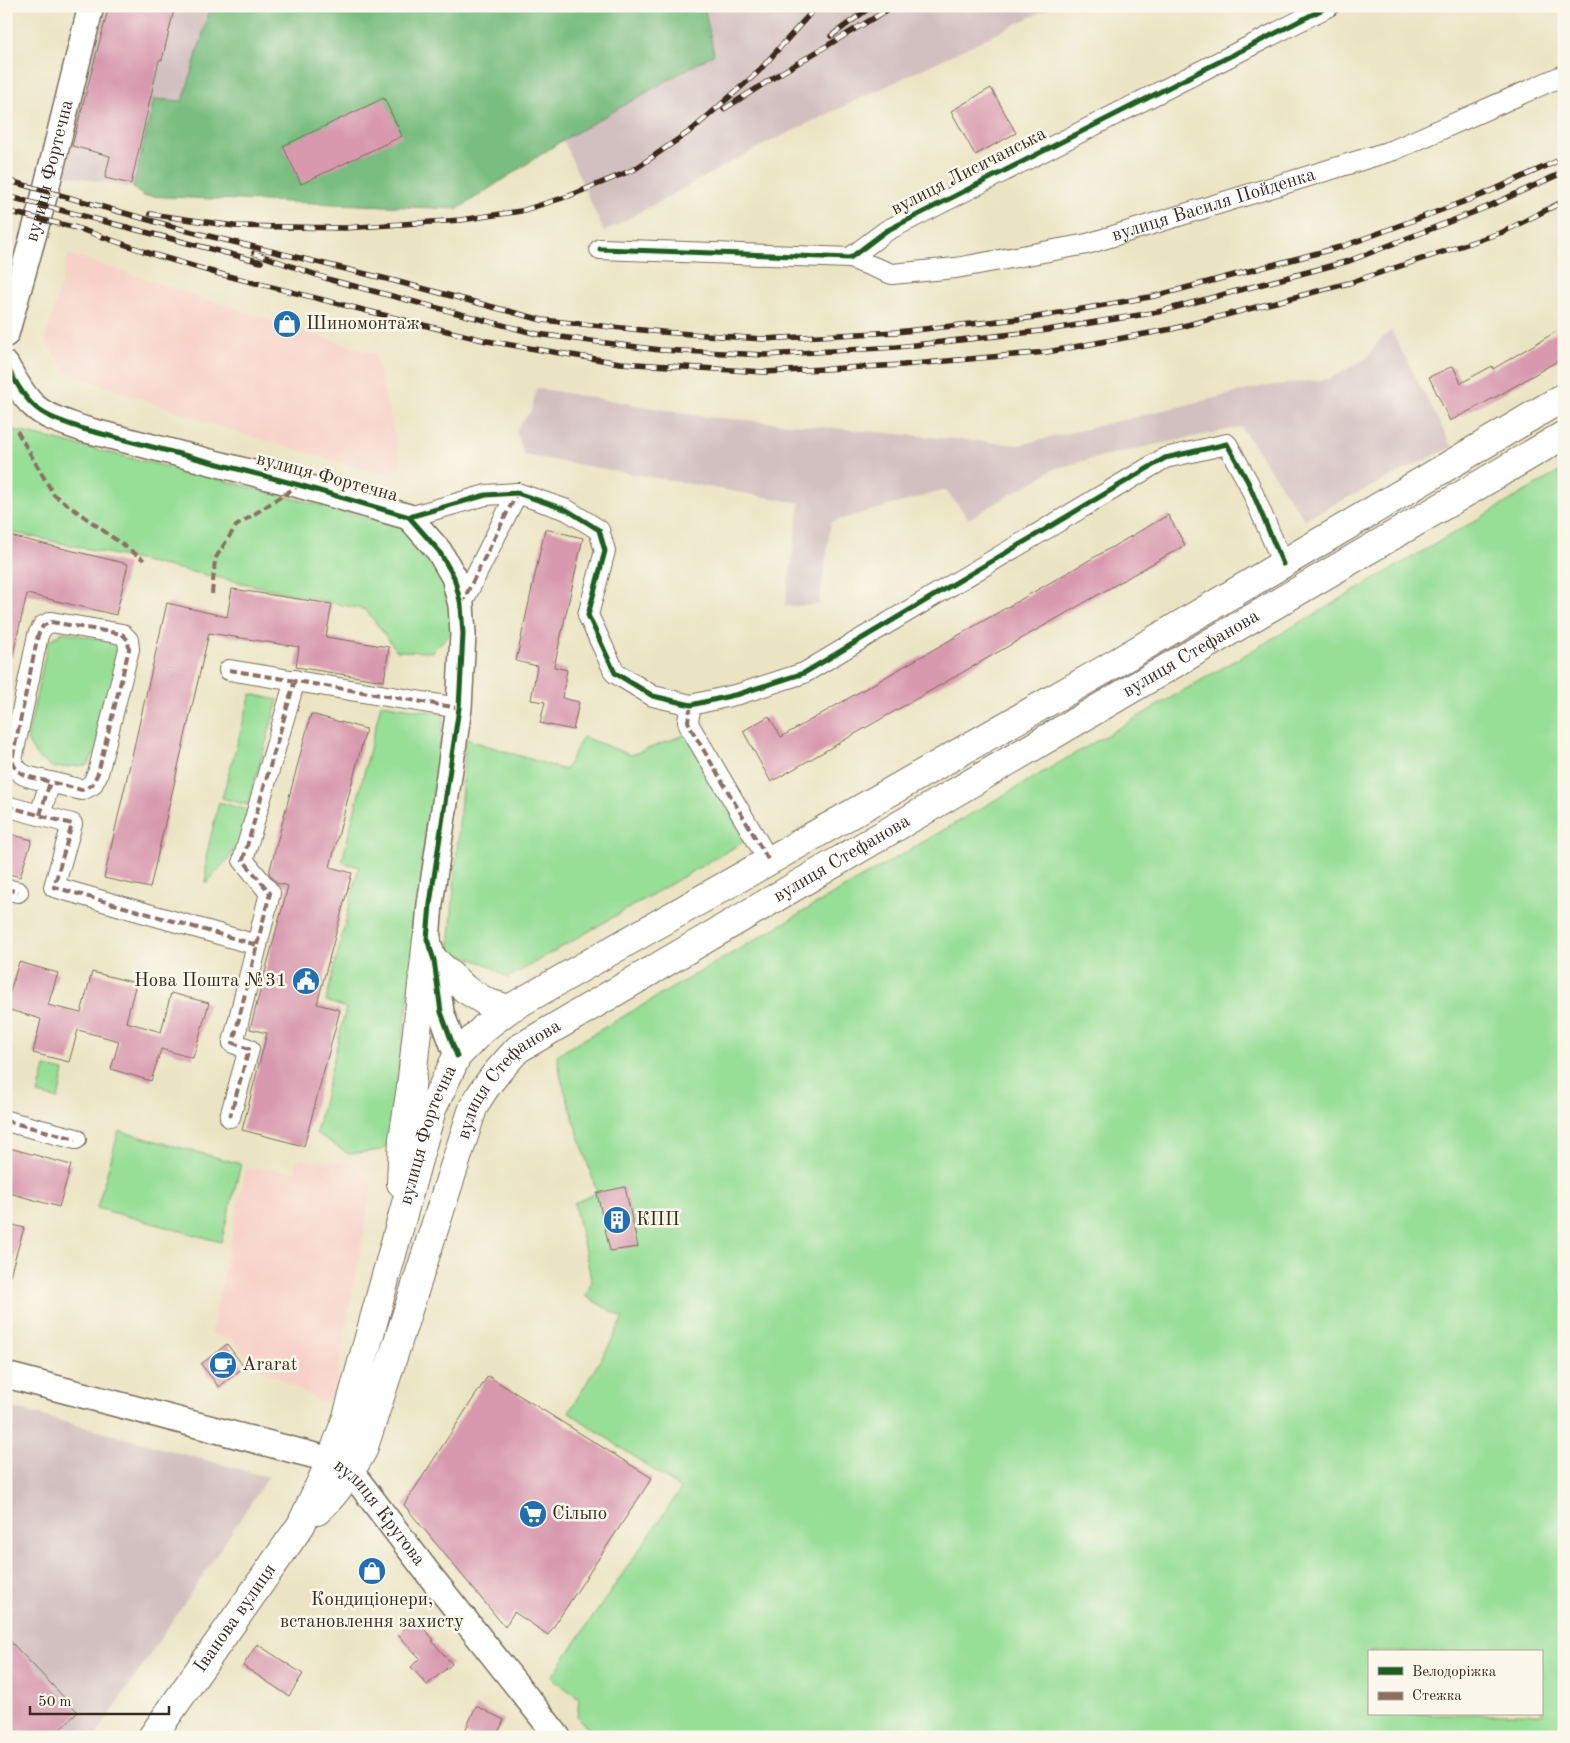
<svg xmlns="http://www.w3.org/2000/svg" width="1570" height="1743" font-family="'Old Standard TT',serif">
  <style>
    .built { fill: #f7d1c7 }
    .industrial { fill: #d2bfc0 }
    .green { fill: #97de97; stroke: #69845a; fill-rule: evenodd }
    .forest { fill: #79bd80; stroke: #5a744f }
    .building { fill: #d899af }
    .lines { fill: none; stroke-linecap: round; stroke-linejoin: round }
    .minor-casing { stroke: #796b58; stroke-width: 22 }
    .tertiary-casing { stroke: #796b58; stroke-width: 28 }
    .secondary-casing { stroke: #796b58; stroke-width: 30 }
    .minor { stroke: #fff; stroke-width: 20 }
    .tertiary { stroke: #fff; stroke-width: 25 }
    .secondary { stroke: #fff; stroke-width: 28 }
    .rail-casing { stroke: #3b2a1e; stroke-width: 5.5 }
    .rail { stroke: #fbf7ec; stroke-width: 4; stroke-dasharray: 11; stroke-linecap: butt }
    .quiet { stroke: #8d6e63; stroke-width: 4; stroke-dasharray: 8 4; stroke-linecap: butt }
    .cycleway-casing { stroke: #fbf7ec; stroke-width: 8 }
    .cycleway { stroke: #1b5e20; stroke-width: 5 }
    .labels { text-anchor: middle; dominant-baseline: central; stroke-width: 5; stroke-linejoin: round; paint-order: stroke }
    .street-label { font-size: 19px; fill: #3b2a1e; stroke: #fbf7ec }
    .poi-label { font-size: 19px; fill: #3b2a1e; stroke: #fbf7ec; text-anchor: start }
  </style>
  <rect width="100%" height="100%" fill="#fbf7ec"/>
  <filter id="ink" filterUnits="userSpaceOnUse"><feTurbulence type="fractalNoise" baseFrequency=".02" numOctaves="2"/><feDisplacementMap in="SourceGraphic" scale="10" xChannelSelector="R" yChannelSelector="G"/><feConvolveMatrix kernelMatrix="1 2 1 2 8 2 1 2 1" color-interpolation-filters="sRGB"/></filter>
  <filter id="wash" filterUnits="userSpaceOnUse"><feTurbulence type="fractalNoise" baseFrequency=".0096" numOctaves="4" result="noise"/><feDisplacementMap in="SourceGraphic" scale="20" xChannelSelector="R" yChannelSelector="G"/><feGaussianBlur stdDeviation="1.12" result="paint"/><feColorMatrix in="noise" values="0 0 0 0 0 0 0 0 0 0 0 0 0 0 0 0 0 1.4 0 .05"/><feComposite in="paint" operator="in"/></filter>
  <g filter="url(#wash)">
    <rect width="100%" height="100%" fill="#ebe4c4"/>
    <!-- built -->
    <path class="built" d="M 69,254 L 375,354 L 402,466 L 380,473 L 245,435 L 67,373 L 45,341 Z
      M 297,1160 L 353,1163 L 372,1187 L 333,1396 L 321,1402 L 249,1362 L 234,1341 L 211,1334 L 246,1168 L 295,1172 Z"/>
    <!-- industrial -->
    <path class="industrial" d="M 105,6 L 211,6 L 183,101 L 154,99 L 133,188 L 61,174 Z
      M 704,6 L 1054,6 L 761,146 L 604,232 L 563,140 L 714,54 Z
      M 1391,330 L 1452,447 L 1304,519 L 1241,427 L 1112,454 L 1056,468 L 969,519 L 946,490 L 831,522 L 819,605 L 785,606 L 800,503 L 524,455 L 516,430 L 532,409 L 536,388 L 701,416 L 1019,445 L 1260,387 L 1329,379 L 1367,358 L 1378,342 Z
      M 6,1406 L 268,1477 L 95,1737 L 6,1737 Z"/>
    <!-- green -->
    <path class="green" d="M 10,429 L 206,476 L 408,528 L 446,577 L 453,631 L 432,652 L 397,651 L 366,610 L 6,531 L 6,430 Z
      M 1564,469 L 1564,1737 L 596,1737 L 577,1717 L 579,1698 L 551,1678 L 681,1489 L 569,1412 L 610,1344 L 623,1318 L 585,1296 L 592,1282 L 574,1203 L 597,1193 L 561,1079 L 557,1055 ZM 1369,1652 L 1541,1652 L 1541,1714 L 1369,1714 Z
      M 63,632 L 119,643 L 124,660 L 103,739 L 87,765 L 54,768 L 37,757 L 27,740 L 48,642 Z
      M 251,694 L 278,700 L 248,805 L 222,798 Z
      M 381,704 L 444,714 L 390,1141 L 382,1150 L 349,1154 L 316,1133 L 346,1008 L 326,1001 L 359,867 L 342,862 Z
      M 687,734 L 745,841 L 508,978 L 488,965 L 449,950 L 466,739 L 565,770 L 583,737 L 631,755 Z
      M 219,802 L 257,813 L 255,821 L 227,860 L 206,884 L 206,857 Z
      M 45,1067 L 64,1071 L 58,1099 L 38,1094 Z
      M 119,1131 L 241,1164 L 221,1242 L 97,1208 Z"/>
    <!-- forest -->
    <path class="forest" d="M 211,6 L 704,6 L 714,54 L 563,140 L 458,209 L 143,196 L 133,188 L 154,99 L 183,101 Z"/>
    <g id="blocks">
      <!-- building -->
      <path class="building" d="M 109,6 L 175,6 L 162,60 L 159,60 L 131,184 L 105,178 L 110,156 L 72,146 Z
        M 991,88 L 1016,133 L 975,155 L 951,111 Z
        M 384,98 L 402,136 L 301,184 L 283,146 Z
        M 1564,327 L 1564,357 L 1505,392 L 1450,421 L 1429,377 L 1453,366 L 1461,383 L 1492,366 L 1493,369 Z
        M 1168,515 L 1185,545 L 771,782 L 743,731 L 769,716 L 781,737 Z
        M 545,529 L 583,538 L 554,667 L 567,670 L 562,698 L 579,702 L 573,730 L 540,723 L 545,702 L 531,700 L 537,666 L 516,661 Z
        M 6,535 L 128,564 L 116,615 L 27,594 L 12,658 L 6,657 Z
        M 232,589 L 332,604 L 326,637 L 389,647 L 384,681 L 296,667 L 299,647 L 209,633 L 150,888 L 104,878 L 167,603 L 227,617 Z
        M 311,714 L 366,729 L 330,867 L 352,873 L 317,1004 L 340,1010 L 304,1146 L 242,1130 L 267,1033 L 250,1029 L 288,886 L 277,883 L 269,873 Z
        M 6,833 L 32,840 L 20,877 L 6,873 Z
        M 19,962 L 58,973 L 48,1005 L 81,1013 L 92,972 L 136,983 L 126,1022 L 161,1032 L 171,993 L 209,1003 L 193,1058 L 161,1049 L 151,1081 L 111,1069 L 119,1041 L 78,1030 L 69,1062 L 33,1053 L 41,1019 L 6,1009 L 6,1004 Z
        M 6,1147 L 71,1165 L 59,1207 L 6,1192 Z
        M 625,1187 L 638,1247 L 610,1251 L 597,1193 Z
        M 6,1223 L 24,1228 L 10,1275 L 6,1274 Z
        M 227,1344 L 244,1367 L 219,1387 L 201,1364 Z
        M 488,1376 L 652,1478 L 548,1635 L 514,1612 L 505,1627 L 404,1505 Z
        M 415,1619 L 434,1640 L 432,1641 L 452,1664 L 427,1685 L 411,1667 L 420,1658 L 398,1635 Z
        M 6,1637 L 78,1712 L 52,1737 L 6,1737 Z
        M 257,1644 L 303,1674 L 289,1696 L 243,1666 Z
        M 476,1706 L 504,1720 L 496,1737 L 472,1737 L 464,1733 Z"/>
    </g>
  </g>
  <g filter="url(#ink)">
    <use href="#blocks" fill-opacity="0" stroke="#796b58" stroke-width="1"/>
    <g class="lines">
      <defs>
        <g id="minor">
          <path d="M 600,249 L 850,258 L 886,231 L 1329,6"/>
          <path id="s1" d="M 850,258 L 892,274 L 956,268 L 1087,244 L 1394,150 L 1564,75"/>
          <path d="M 409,517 L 486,495 L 517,493 L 567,510 L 599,530 L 605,551 L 588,615 L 615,673 L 653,696 L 691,705 L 739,694 L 804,673 L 1165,458 L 1227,444 L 1248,482 L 1283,564"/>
          <path d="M 461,605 L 517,493"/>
          <path d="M 229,670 L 459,708"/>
          <path d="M 691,705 L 688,721 L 690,727 L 769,861"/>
          <path d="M 6,806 L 72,824 L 54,887 L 257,945 L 233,1043 L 249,1049 L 230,1117"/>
          <path d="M 40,815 L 50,782 C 33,777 17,778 12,760 L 38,635 L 43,626 L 51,622 L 122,634 L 128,640 L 129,649 L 98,773 L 92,785 L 82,790 L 50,782"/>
          <path d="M 6,889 L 18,892"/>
          <path d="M 257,945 L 270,893 L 243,860 L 295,680"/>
          <path d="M 6,1121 L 76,1139"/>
        </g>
        <g id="tertiary">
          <path id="s2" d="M 6,334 L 44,197 L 91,6"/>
          <path d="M 6,365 C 14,379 22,395 33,405 C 46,418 67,423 83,429 L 299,485 L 409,517 L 439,551 L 454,577 L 461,605 L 463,634 L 459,708 L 430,904 L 427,939 L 434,960 L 441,1012 L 457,1056"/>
          <path id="s3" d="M 6,1375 L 331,1460 L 358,1481 L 431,1577 L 558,1737"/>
        </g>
        <g id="secondary">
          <path d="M 434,960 L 465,989 L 488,1003 L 509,1009"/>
          <path d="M 401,1183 L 403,1139 L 411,1087 L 427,939"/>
          <path id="s4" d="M 317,1511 C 336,1494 350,1473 363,1450 L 473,1108 C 485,1085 501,1067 518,1049 L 1564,435"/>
          <path id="s5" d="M 152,1737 L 301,1525 L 331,1460 L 347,1417 L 432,1109 L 457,1056 L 484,1028 L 509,1009 L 1104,670 L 1564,397"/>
        </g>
      </defs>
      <!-- minor casing -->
      <use href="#minor" class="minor-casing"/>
      <!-- tertiary casing -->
      <use href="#tertiary" class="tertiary-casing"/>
      <!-- secondary casing -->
      <use href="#secondary" class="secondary-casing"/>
      <!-- minor -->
      <use href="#minor" class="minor"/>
      <!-- tertiary -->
      <use href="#tertiary" class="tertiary"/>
      <!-- secondary -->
      <use href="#secondary" class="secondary"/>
      <defs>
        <path id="rail" d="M 831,36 L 872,6
          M 724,109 L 781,73 L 894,6
          M 6,180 L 192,232 L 391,280 L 542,320 L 662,332 L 763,339 L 896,332 L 1037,317 L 1155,296 L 1344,246 L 1482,195 L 1564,158
          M 6,196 L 261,262
          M 6,211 L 77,228 L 155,255 L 216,273 L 487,341 L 620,363 L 764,372 L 903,365 L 1047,352 L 1172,329 L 1349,283 L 1503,232 L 1564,201
          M 150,214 L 234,226 L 345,228 L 461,220 L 521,211 L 569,196 L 635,169 L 693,129 L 758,72 L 817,6
          M 254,253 L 331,280 L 537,334 L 660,350 L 766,355 L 897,347 L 1041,331 L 1158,312 L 1349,261 L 1487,207 L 1564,172"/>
      </defs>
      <!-- rail casing -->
      <use href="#rail" class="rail-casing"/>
      <!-- rail -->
      <use href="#rail" class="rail"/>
      <!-- quiet -->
      <path class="quiet" d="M 17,431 L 54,495 L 144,560
        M 212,594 L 215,559 L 236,526 L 299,485
        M 461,605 L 517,493
        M 229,670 L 459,708
        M 691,705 L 688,721 L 690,727 L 769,861
        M 6,806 L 72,824 L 54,887 L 257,945 L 233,1043 L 249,1049 L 230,1117
        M 40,815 L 50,782 C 33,777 17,778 12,760 L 38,635 L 43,626 L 51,622 L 122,634 L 128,640 L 129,649 L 98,773 L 92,785 L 82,790 L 50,782
        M 6,889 L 18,892
        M 257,945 L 270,893 L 243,860 L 295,680
        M 6,1121 L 76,1139"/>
      <defs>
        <path id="cycleway" d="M 600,249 L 850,258 L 886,231 L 1329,6
          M 6,365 C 14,379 22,395 33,405 C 46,418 67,423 83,429 L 299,485 L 409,517 L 439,551 L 454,577 L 461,605 L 463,634 L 459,708 L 430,904 L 427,939 L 434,960 L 441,1012 L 457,1056
          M 409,517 L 486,495 L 517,493 L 567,510 L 599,530 L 605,551 L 588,615 L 615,673 L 653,696 L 691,705 L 739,694 L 804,673 L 1165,458 L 1227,444 L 1248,482 L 1283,564"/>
      </defs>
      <!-- cycleway casing -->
      <use href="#cycleway" class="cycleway-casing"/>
      <!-- cycleway -->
      <use href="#cycleway" class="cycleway"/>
    </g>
  </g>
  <!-- icons -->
  <defs>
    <symbol id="shop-disc" viewBox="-11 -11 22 22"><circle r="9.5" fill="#1f6fb2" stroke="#fbf7ec"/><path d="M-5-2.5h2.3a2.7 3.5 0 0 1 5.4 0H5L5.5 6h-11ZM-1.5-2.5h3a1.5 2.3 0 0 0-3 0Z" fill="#fff"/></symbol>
    <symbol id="civic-disc" viewBox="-11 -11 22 22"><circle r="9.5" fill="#1f6fb2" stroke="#fbf7ec"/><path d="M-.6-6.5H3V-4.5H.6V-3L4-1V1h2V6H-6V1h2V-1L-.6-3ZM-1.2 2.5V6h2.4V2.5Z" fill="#fff"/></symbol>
    <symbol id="building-disc" viewBox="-11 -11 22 22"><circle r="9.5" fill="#1f6fb2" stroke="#fbf7ec"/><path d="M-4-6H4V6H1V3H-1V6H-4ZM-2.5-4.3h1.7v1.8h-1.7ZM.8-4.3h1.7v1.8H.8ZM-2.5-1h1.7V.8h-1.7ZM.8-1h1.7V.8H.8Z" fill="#fff"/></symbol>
    <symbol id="cafe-disc" viewBox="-11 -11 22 22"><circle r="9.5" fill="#1f6fb2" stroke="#fbf7ec"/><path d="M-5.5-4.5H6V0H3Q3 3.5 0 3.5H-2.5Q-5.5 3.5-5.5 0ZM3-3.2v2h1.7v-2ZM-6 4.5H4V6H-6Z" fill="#fff"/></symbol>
    <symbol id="supermarket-disc" viewBox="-11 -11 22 22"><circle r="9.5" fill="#1f6fb2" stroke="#fbf7ec"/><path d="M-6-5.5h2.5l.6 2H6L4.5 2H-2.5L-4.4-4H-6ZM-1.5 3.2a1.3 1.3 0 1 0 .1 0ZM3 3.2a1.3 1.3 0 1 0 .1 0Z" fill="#fff"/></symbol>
  </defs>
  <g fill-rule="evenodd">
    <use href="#shop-disc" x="271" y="308" width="32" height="32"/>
    <use href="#civic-disc" x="290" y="965" width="32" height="32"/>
    <use href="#building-disc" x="601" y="1204" width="32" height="32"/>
    <use href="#cafe-disc" x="207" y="1349" width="32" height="32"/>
    <use href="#supermarket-disc" x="517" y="1498" width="32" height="32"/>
    <use href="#shop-disc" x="356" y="1555" width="32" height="32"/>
  </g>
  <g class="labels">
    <!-- street labels -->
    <g class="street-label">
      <text stroke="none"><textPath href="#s2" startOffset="169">вулиця Фортечна</textPath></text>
      <text transform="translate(969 172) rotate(-27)">вулиця Лисичанська</text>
      <text stroke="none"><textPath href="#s1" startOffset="375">вулиця Василя Пойденка</textPath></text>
      <text transform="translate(327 478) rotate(15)">вулиця Фортечна</text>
      <text stroke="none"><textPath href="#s4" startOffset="1291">вулиця Стефанова</textPath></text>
      <text stroke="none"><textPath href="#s4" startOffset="886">вулиця Стефанова</textPath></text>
      <text stroke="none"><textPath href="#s4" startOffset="481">вулиця Стефанова</textPath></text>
      <text stroke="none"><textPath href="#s5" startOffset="670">вулиця Фортечна</textPath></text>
      <text stroke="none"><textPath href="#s3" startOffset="408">вулиця Кругова</textPath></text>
      <text stroke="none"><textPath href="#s5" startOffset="145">Іванова вулиця</textPath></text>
    </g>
    <!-- poi labels -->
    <g class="poi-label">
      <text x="306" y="324">Шиномонтаж</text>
      <text x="287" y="981" text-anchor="end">Нова Пошта №31</text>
      <text x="636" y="1220">КПП</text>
      <text x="242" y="1365">Ararat</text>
      <text x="552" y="1514">Сільпо</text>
      <text x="372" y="1600" text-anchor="middle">Кондиціонери,<tspan x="372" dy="22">встановлення захисту</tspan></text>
    </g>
  </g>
  <!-- margin -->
  <rect width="1570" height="1743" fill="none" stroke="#fbf7ec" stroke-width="25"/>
  <!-- legend -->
  <rect x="1368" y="1650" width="175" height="65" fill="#fbf7ec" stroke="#aea59a"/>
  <rect x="1378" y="1667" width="25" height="8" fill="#1b5e20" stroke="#aea59a"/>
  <text x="1412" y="1676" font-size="15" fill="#3b2a1e">Велодоріжка</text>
  <rect x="1378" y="1692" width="25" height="8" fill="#8d6e63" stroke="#aea59a"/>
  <text x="1412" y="1700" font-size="15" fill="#3b2a1e">Стежка</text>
  <!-- scale -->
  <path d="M30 1706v8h139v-8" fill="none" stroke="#3b2a1e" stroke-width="2.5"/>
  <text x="38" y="1706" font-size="15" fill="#3b2a1e" stroke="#fbf7ec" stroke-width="4" paint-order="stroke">50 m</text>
</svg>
